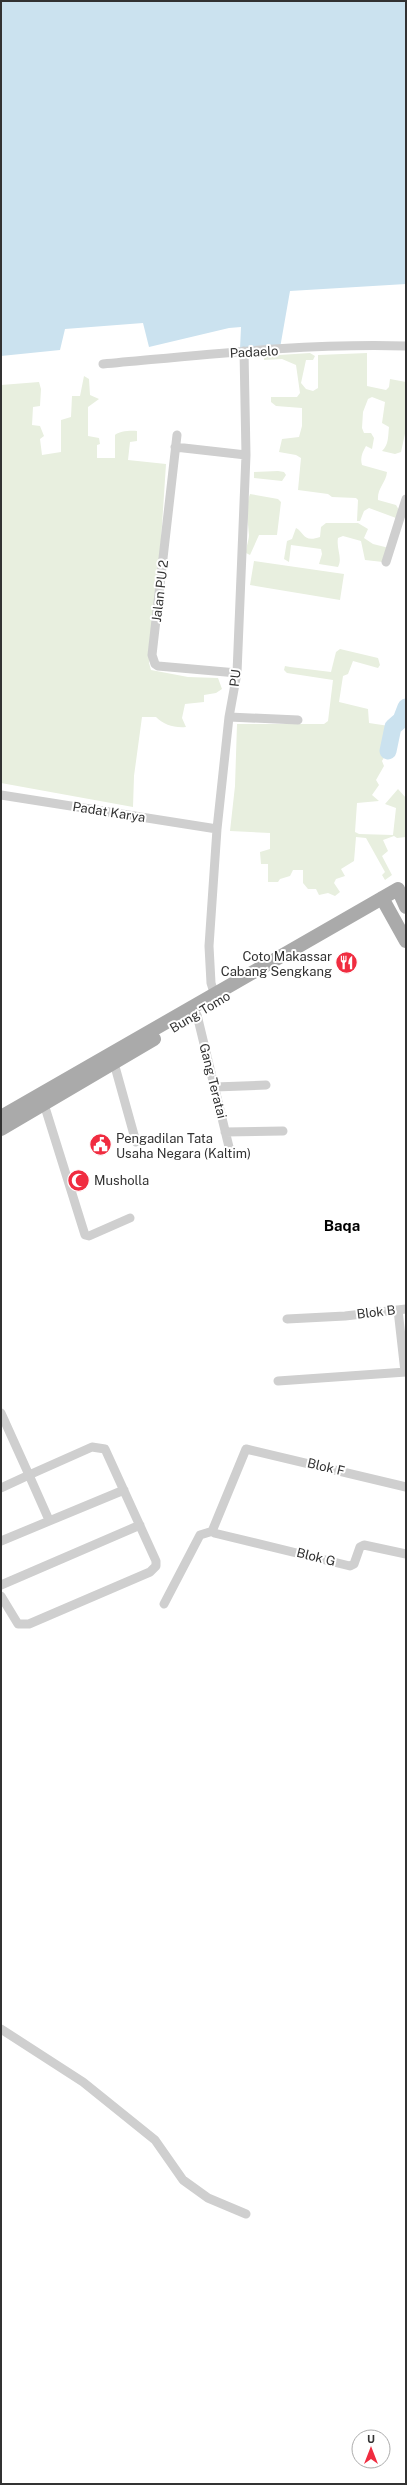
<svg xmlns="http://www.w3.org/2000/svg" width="407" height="2485" font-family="'Public Sans',sans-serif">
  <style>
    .green { fill: #e8efdf }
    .water { fill: #cbe2ef }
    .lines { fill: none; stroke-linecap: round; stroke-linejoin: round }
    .river { stroke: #cbe2ef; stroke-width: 17 }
    .minor { stroke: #cfcfcf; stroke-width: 9 }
    .primary { stroke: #aaa; stroke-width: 14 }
    .labels { text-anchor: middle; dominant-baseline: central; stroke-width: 4; stroke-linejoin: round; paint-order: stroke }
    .street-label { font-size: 13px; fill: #323232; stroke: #fff }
    .poi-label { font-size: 13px; fill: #323232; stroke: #fff; text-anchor: start }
    .quarter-label { font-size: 15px; font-weight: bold; fill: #000; stroke: #fff }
  </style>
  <rect width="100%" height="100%" fill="#fff"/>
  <!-- green -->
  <path class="green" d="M 310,353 L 315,356 L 313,360 L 306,360 L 301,383 L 306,389 L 313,391 L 318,388 L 318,355 L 367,353 L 367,386 L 386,390 L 389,387 L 390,379 L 406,382 L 406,429 L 401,452 L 395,454 L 382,451 C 389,445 388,435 389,427 L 382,423 L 385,402 L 372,397 L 368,399 L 363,412 L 362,428 L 364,433 L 371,433 L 374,438 L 372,449 L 366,446 C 362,453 360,458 362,465 L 387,472 C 386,483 377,488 378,500 L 396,505 L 399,510 L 396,518 L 369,508 L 364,511 L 360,521 L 357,521 L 358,500 L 356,498 L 332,497 L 328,494 L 298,490 L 301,458 L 296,455 L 279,452 L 282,439 L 299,437 L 302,426 L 302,408 L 276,406 L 271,402 L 271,397 L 297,397 L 300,393 L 296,365 L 282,359 L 264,360 L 264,356 Z
    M 84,376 L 89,379 L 90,395 L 99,399 L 88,407 L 88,436 L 99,438 L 100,444 L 97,445 L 97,458 L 115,458 L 115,435 C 118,431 132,430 137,431 L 137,441 L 130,442 L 128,460 L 166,464 L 159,572 L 149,663 L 151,670 L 188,677 L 218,678 L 222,689 L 216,693 L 204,695 L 204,702 L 185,704 L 182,718 L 186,727 C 174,728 164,725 156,717 L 142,717 L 134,776 L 133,807 L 1,783 L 1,385 L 39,382 L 41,389 L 40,406 L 33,407 L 32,425 L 40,426 L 44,436 L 40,439 L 42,455 L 61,452 L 61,420 L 71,417 L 72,396 L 80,396 Z
    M 278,471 L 284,472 L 286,475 L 282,481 L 254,478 L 254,472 Z
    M 250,494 L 278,499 L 281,502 L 277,535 L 259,535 L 250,555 L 246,553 C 246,547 249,540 249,535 C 248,522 245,506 250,494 Z
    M 326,523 L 358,523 L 368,529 L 364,538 L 373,544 L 389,548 L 383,562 L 365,560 L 361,541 L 343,536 L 338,538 C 336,549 343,558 338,567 L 319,564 L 322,554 L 321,549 L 291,545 L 289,562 L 284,559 L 287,541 L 292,539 L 296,528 C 304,532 303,543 320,537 L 321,527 Z
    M 254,561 L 344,574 L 340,600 L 250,585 Z
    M 340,649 L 378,658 L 380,665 L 378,668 L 353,661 L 348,674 L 343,676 L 339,702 L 368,709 L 369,723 L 389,726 C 394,734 387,753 382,761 L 384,766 L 376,780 L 379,785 L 372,795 L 379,801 L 357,803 L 355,832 L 359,834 L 393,835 L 396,808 L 385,804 L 398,789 L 406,798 L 406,837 L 397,838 L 394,836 L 383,840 L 388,851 L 382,856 L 392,875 L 385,880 L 382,875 L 385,872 L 366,838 L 356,837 L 354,861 L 341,869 L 345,876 L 336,879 L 334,883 L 340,892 L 335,896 L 328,893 L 319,895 L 316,889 L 308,889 L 303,883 L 303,870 L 293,870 L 290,876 L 280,879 L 278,882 L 268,882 L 268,864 L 261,864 L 260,852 L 270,849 L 270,833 L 230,831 L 235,786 L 237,724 L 324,724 L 328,721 L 333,680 L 287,673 L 284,670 L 285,666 L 290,667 L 331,672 L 336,652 Z"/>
  <!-- water -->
  <path class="water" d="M 1,1 L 406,1 L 406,284 L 290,291 L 280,348 L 240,349 L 241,327 L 229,328 L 149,347 L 143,323 L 65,329 L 60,350 L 1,356 Z"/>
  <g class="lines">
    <!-- river -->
    <path class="river" d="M 388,751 L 393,727 L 401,720 L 406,707"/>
    <!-- minor -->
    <path class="minor" d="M 103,364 C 203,355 305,343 406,346
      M 177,435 L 152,655 L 155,664 L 158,666 L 237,673
      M 175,447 L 246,455
      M 386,562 L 406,499
      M 229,717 L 298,720
      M 1,795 L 217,829
      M 217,1002 L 211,983 L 209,946 L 217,829 L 229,717 L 237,673 L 246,455 L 244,351
      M 197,1015 L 229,1147
      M 114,1063 L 136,1142
      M 215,1087 L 266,1085
      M 44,1104 L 85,1235 L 89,1236 L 130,1218
      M 225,1132 L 283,1131
      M 398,1310 L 405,1372
      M 287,1319 L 345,1316 L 406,1309
      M 278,1381 L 406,1372
      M 1,1413 L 29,1475 L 92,1447 L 105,1449 L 156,1561 L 156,1566 L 150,1572 L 29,1624 L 18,1624 L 1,1596
      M 406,1487 L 246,1449 L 213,1529 L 214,1533 L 350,1566 L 354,1564 L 360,1547 L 364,1545 L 406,1554
      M 1,1488 L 29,1475 L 49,1520
      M 1,1541 L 124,1490
      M 1,1585 L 140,1525
      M 164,1604 L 200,1535 L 213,1531
      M 1,2029 L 83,2082 L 155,2140 L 183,2180 L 208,2198 L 246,2214"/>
    <!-- primary -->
    <path class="primary" d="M 382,898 L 406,941
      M 1,1117 L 398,889 L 406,907
      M 1,1129 L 154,1039"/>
  </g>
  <!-- icons -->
  <defs>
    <symbol id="restaurant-disc" viewBox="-11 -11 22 22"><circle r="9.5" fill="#f02c40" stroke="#fff"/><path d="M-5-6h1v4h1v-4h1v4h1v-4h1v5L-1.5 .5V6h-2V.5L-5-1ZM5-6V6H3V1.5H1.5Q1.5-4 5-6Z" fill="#fff"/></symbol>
    <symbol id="civic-disc" viewBox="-11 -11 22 22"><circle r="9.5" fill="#f02c40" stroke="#fff"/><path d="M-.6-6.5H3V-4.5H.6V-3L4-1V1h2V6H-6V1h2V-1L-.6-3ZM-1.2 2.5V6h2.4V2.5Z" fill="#fff"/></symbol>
    <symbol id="mosque-disc" viewBox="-11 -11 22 22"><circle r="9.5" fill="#f02c40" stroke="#fff"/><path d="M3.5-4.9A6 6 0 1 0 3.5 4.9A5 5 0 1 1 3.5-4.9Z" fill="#fff"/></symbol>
  </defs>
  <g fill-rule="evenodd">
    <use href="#restaurant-disc" x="334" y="950" width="25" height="25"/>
    <use href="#civic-disc" x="88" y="1132" width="25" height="25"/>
    <use href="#mosque-disc" x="66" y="1168" width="25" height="25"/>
  </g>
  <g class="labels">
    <!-- street labels -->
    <g class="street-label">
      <text transform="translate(254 352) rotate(-3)">Padaelo</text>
      <text transform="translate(160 591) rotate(-83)">Jalan PU 2</text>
      <text transform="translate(235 678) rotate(-83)">PU</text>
      <text transform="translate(109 812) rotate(9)">Padat Karya</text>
      <text transform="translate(200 1012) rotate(-31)">Bung Tomo</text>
      <text transform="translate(213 1081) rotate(76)">Gang Teratai</text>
      <text transform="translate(376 1312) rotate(-7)">Blok B</text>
      <text transform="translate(326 1467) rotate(13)">Blok F</text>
      <text transform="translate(316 1557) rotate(14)">Blok G</text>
    </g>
    <!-- poi labels -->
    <g class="poi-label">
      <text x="332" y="956" text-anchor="end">Coto Makassar<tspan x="332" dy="15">Cabang Sengkang</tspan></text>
      <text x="116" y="1138">Pengadilan Tata<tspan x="116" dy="15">Usaha Negara (Kaltim)</tspan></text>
      <text x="94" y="1180">Musholla</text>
    </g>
    <!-- quarter labels -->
    <g class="quarter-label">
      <text x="342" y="1225">Baqa</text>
    </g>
  </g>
  <!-- border -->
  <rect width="407" height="2485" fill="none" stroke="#323232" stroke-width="4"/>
  <!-- north arrow -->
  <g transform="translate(371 2449)"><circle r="19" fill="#ffffff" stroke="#adadad"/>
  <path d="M0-3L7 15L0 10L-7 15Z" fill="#f02c40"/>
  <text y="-6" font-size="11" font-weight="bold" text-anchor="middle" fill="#323232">U</text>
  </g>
</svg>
